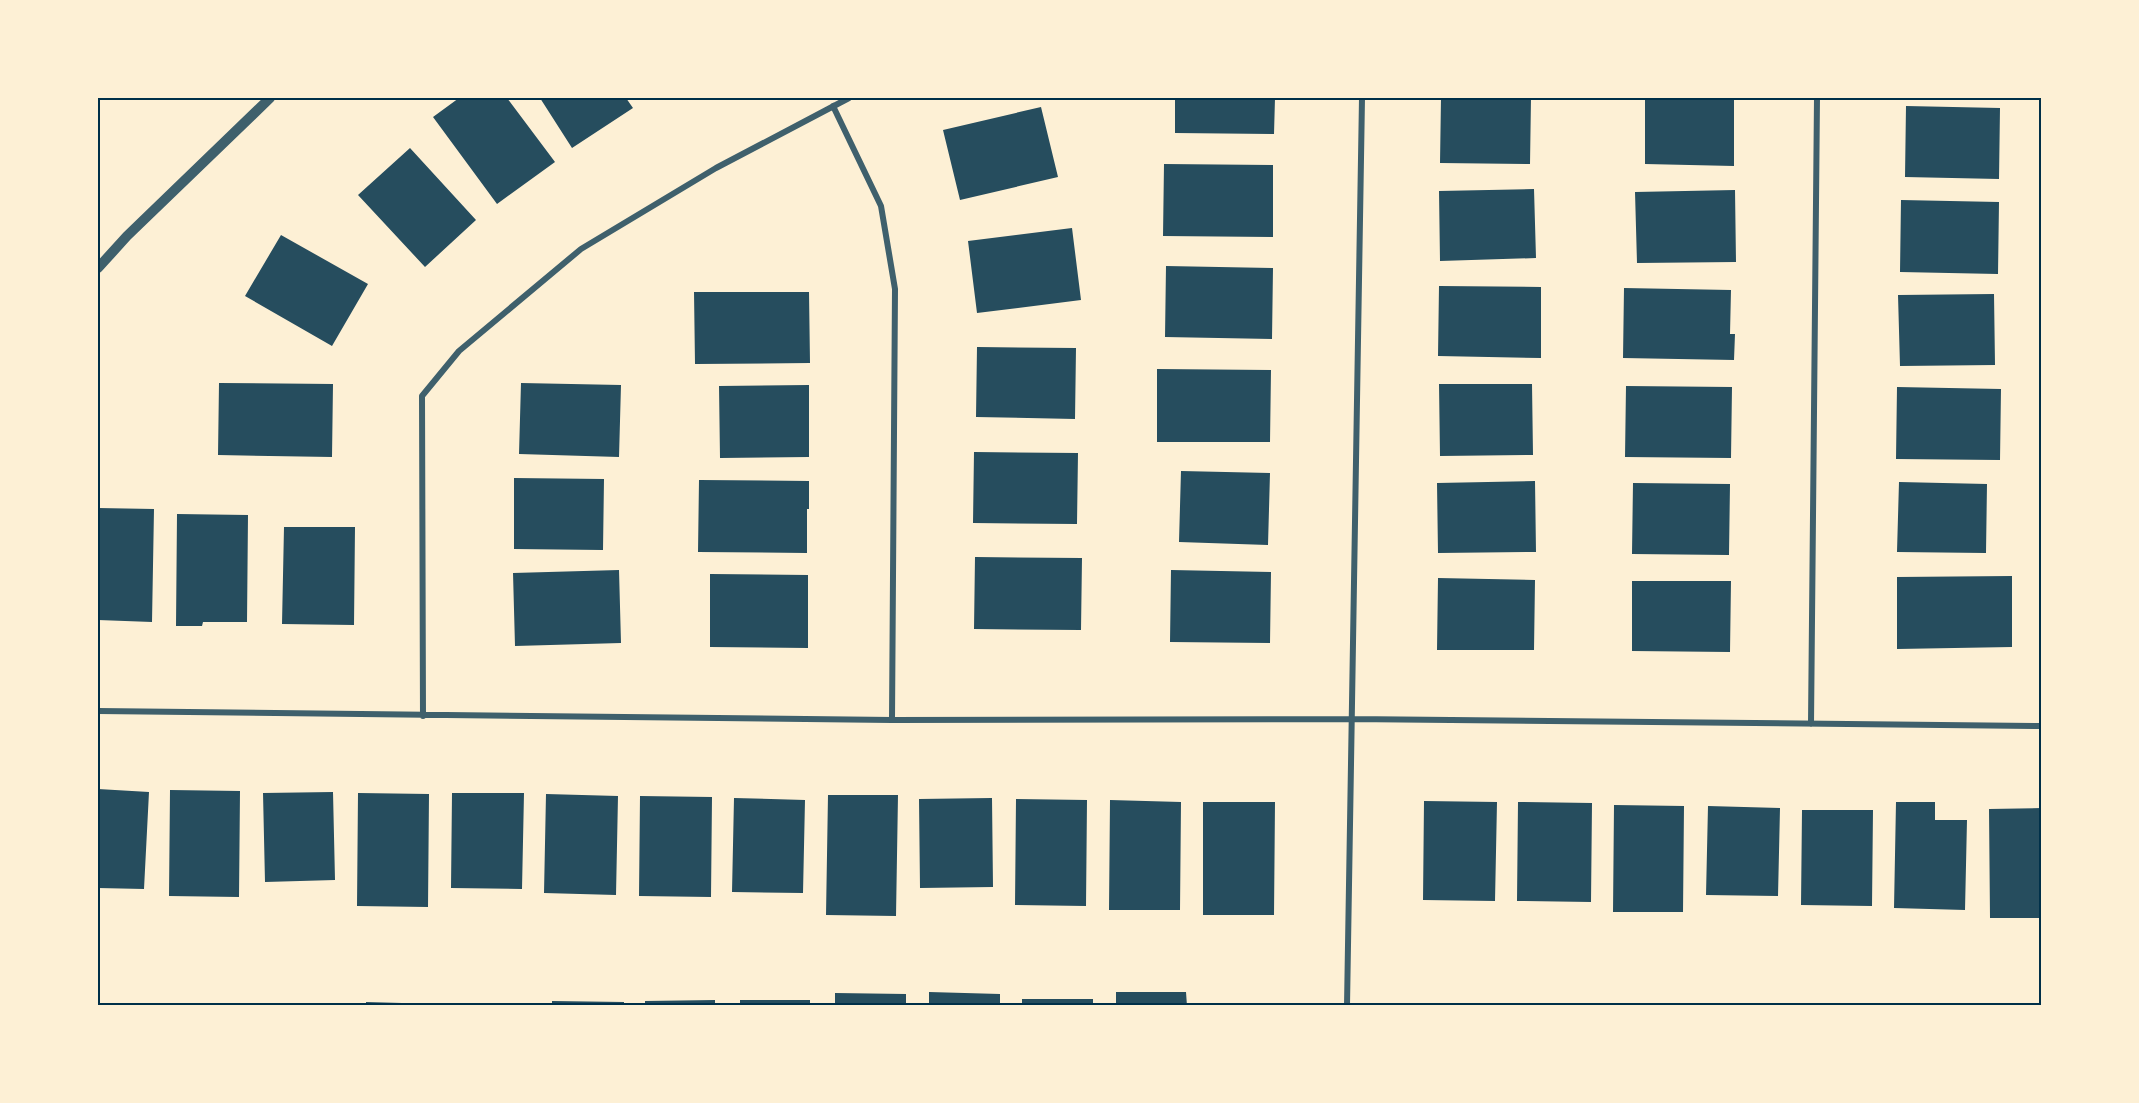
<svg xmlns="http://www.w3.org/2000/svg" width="2139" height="1103" font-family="'Source Sans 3',sans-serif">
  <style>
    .building { fill: #264d5e }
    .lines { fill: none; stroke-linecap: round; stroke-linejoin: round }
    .minor { stroke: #3f606c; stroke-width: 6 }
    .tertiary { stroke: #3f606c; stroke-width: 10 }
    .neatline { fill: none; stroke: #003049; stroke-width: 2 }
  </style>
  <rect width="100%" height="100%" fill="#fdf0d5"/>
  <!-- building -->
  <path class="building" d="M 459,98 L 507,98 L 555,162 L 497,204 L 433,117 Z
    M 540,98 L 626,98 L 633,108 L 572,148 Z
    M 1175,98 L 1275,98 L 1274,134 L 1175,133 Z
    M 1441,98 L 1531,98 L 1530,164 L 1440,163 Z
    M 1645,98 L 1734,98 L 1734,166 L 1645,164 Z
    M 1906,106 L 2000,108 L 1999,179 L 1905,177 Z
    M 1041,107 L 1058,177 L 960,200 L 943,130 Z
    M 410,148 L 476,220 L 425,267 L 358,195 Z
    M 1164,164 L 1273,165 L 1273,237 L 1163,236 Z
    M 1534,189 L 1536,258 L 1440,261 L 1439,191 Z
    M 1735,190 L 1736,262 L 1637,263 L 1635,192 Z
    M 1901,200 L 1999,202 L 1998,274 L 1900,272 Z
    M 1072,228 L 1081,300 L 977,313 L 968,241 Z
    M 281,235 L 368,284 L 332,346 L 245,296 Z
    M 1166,266 L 1273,268 L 1272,339 L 1165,337 Z
    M 1439,286 L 1541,287 L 1541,358 L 1438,356 Z
    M 1624,288 L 1731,290 L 1730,334 L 1735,334 L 1734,360 L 1623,358 Z
    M 694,292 L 809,292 L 810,363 L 695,364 Z
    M 1994,294 L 1995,365 L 1900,366 L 1898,295 Z
    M 977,347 L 1076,348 L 1075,419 L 976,417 Z
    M 1157,369 L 1271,370 L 1270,442 L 1157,442 Z
    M 219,383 L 333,384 L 332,457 L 218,455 Z
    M 521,383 L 621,385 L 619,457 L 519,454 Z
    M 1439,384 L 1532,384 L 1533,455 L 1440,456 Z
    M 809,385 L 809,457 L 720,458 L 719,386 Z
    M 1626,386 L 1732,387 L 1731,458 L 1625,457 Z
    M 1897,387 L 2001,389 L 2000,460 L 1896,459 Z
    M 974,452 L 1078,453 L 1077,524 L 973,523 Z
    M 1181,471 L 1270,473 L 1268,545 L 1179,542 Z
    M 514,478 L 604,479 L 603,550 L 514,549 Z
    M 699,480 L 809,481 L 809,509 L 807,509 L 807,553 L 698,552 Z
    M 1535,481 L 1536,552 L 1438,553 L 1437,483 Z
    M 1899,482 L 1987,484 L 1986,553 L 1897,552 Z
    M 1633,483 L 1730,484 L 1729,555 L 1632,554 Z
    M 98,508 L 154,509 L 152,622 L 98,620 Z
    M 177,514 L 248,515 L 247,622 L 203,622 L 202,626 L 176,626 Z
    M 284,527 L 355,527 L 354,625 L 282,624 Z
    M 975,557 L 1082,558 L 1081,630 L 974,629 Z
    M 619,570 L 621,643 L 515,646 L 513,573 Z
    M 1171,570 L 1271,572 L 1270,643 L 1170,642 Z
    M 710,574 L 808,575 L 808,648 L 710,647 Z
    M 2012,576 L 2012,647 L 1897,649 L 1897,577 Z
    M 1438,578 L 1535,580 L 1534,650 L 1437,650 Z
    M 1632,581 L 1731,581 L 1730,652 L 1632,651 Z
    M 98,789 L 149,792 L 144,889 L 98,888 Z
    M 170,790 L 240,791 L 239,897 L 169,896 Z
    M 333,792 L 335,880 L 265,882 L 263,793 Z
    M 358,793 L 429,794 L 428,907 L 357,906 Z
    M 452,793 L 524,793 L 522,889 L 451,888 Z
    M 546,794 L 618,796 L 616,895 L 544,893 Z
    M 828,795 L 898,795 L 896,916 L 826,915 Z
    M 640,796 L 712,797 L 711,897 L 639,896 Z
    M 734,798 L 805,800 L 803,893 L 732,892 Z
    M 992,798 L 993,887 L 920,888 L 919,799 Z
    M 1016,799 L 1087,800 L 1086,906 L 1015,905 Z
    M 1110,800 L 1181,802 L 1180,910 L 1109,910 Z
    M 1424,801 L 1497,802 L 1495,901 L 1423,900 Z
    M 1203,802 L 1275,802 L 1274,915 L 1203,915 Z
    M 1518,802 L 1592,803 L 1591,902 L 1517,901 Z
    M 1896,802 L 1935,802 L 1935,820 L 1967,820 L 1965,910 L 1894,908 Z
    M 1614,805 L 1684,806 L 1683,912 L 1613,912 Z
    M 1708,806 L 1780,808 L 1778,896 L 1706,895 Z
    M 2042,808 L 2042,918 L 1990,918 L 1989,809 Z
    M 1802,810 L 1873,810 L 1872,906 L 1801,905 Z
    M 929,992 L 1000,994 L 1000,1006 L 929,1006 Z
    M 1116,992 L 1186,992 L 1187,1006 L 1116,1006 Z
    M 835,993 L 906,994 L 906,1006 L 835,1006 Z
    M 1022,999 L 1093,999 L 1093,1006 L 1022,1006 Z
    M 715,1000 L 715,1006 L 645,1006 L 645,1001 Z
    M 740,1000 L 810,1000 L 810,1006 L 740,1006 Z
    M 552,1001 L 624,1002 L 624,1006 L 552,1006 Z
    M 366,1002 L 438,1004 L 438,1006 L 366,1006 Z
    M 1894,1003 L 1929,1003 L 1929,1006 L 1894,1006 Z"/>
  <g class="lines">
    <!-- minor -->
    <path class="minor" d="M 833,106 L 881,206 L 895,289 L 892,720
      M 98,711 L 892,720 L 1351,719 L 2042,726
      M 423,716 L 422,396 L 459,351 L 581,249 L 716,168 L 849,98
      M 1811,724 L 1817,98
      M 1347,1006 L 1362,98"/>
    <!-- tertiary -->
    <path class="tertiary" d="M 98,268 L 127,236 L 270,98"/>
  </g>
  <!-- border -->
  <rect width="2139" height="1103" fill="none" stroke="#fdf0d5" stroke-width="198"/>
  <rect x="99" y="99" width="1941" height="905" class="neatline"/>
</svg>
